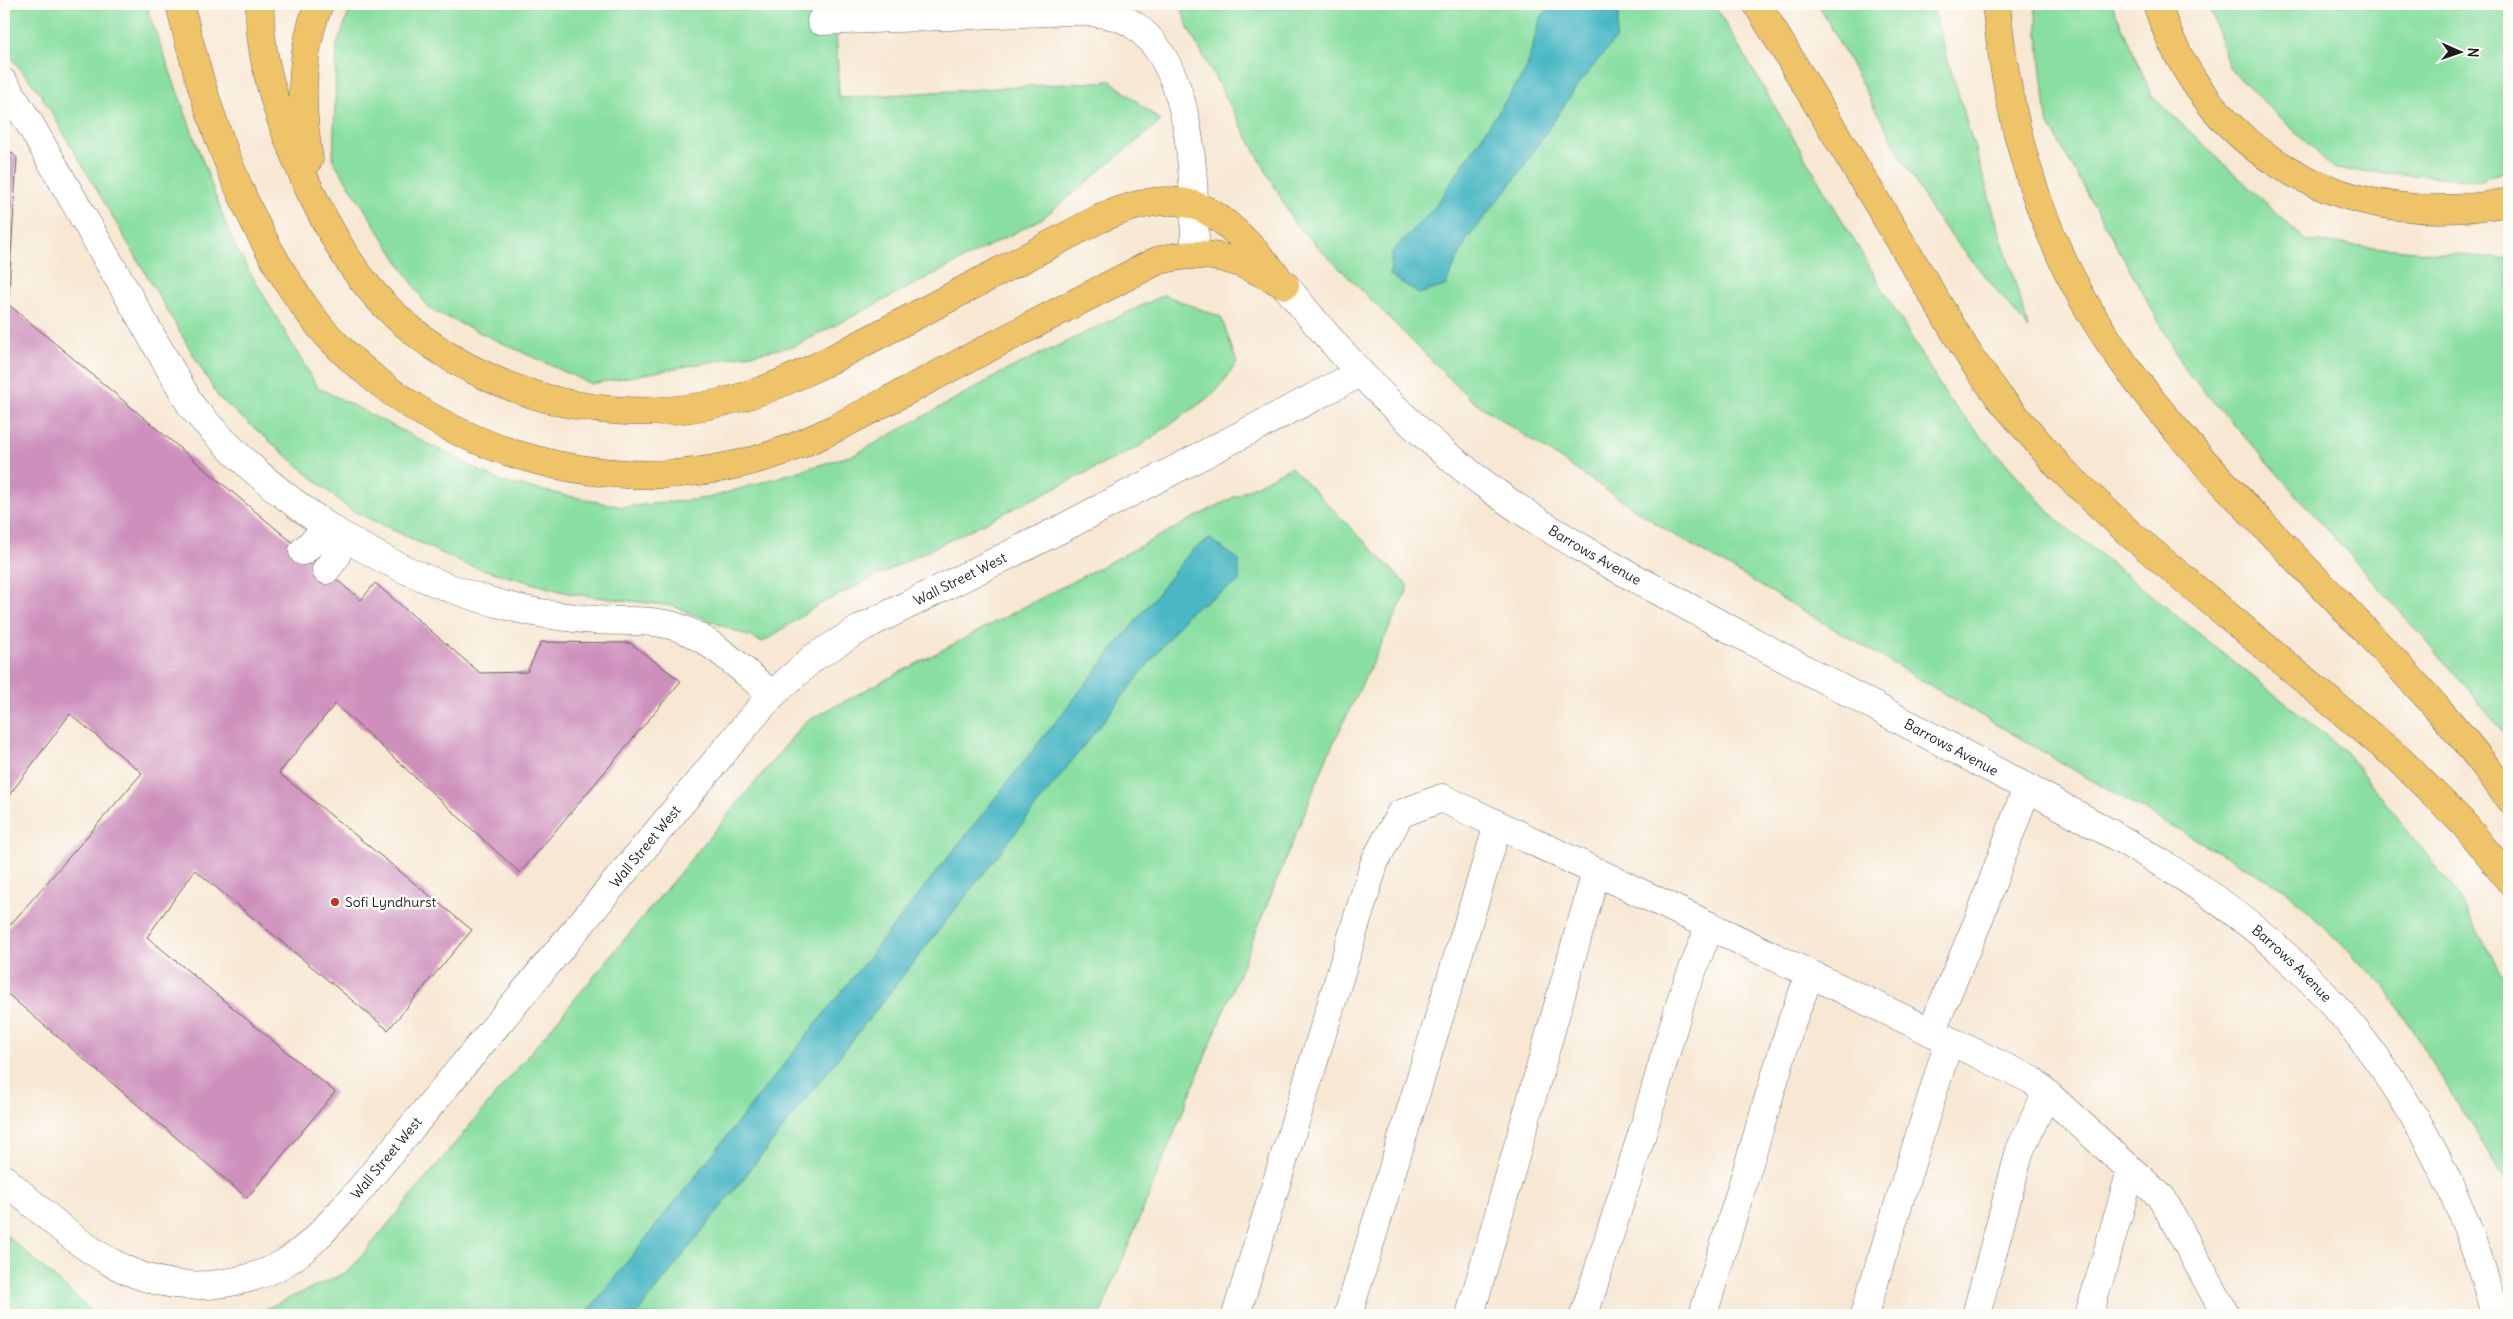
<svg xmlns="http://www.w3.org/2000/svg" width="2513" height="1319" font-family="Delius,sans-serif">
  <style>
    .green { fill: #89dfa1; stroke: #527e5e }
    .water { fill: #4ab7c5; stroke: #336a70 }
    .building { fill: #cd8fbc }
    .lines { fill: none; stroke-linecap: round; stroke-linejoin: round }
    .minor-casing { stroke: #69635c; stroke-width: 29 }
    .major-casing { stroke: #69635c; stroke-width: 29 }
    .highway-casing { stroke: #69635c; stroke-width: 29 }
    .minor { stroke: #fff; stroke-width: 28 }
    .major { stroke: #efc469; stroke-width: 28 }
    .highway { stroke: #efc469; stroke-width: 28 }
    .poi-dot { fill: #c8321e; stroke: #fdfcf7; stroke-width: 2 }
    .labels { text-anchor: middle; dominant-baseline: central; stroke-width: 5; stroke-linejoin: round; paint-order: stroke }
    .street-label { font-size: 14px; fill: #1c1c1c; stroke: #fdfcf7 }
    .poi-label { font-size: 14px; fill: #1c1c1c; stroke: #fdfcf7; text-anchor: start }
  </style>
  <rect width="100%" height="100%" fill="#fdfcf7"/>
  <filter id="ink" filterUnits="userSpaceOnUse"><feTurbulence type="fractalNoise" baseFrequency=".02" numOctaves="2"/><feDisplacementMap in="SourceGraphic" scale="10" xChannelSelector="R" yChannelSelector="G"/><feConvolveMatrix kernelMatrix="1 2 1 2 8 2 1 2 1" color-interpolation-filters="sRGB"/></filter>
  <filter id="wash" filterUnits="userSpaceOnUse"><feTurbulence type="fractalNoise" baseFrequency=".0096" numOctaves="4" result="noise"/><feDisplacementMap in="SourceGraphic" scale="20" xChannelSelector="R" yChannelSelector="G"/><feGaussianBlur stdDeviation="1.12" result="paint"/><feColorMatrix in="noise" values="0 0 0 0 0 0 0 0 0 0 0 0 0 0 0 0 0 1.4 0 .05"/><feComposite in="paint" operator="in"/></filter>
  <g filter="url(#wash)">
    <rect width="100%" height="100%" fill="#f7e7d3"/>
    <!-- green -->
    <path class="green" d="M 4,4 L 148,4 L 149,14 L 232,241 L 317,387 L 502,482 L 622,507 L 709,498 L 856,454 L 1007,370 L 1164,295 L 1221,317 L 1237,363 L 1215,393 L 1140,446 L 820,604 L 763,642 L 673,606 L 571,594 L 464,564 L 349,509 L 218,397 L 40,93 L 4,49 Z
      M 352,4 L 835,4 L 839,98 L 1111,81 L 1161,121 L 1043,218 L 795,346 L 591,384 L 429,309 L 333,160 L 337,45 Z
      M 1180,4 L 1714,4 L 1948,399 L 2055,518 L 2344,750 L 2456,892 L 2509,987 L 2509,1186 L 2386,988 L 2286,890 L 2091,780 L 1666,530 L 1470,399 L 1295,224 L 1189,30 Z
      M 1818,4 L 1931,4 L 2029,329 L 1933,214 Z
      M 2035,4 L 2112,4 L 2152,96 L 2306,241 L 2504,259 L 2509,256 L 2509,739 L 2429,644 L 2187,372 L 2047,121 Z
      M 2209,4 L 2509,4 L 2509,170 L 2480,180 L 2334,169 L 2229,68 Z
      M 1291,467 L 1409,587 L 1330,750 L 1100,1315 L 252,1315 L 349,1271 L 805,722 Z
      M 4,1233 L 92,1311 L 149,1315 L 4,1315 Z"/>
    <!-- water -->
    <path class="water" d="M 1552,4 L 1620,4 L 1616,38 L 1575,89 L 1516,178 L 1467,239 L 1445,286 L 1419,294 L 1390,275 L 1392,252 L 1435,207 L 1526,70 L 1540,19 Z
      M 1210,539 L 1239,560 L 1239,582 L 1190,611 L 636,1315 L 585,1315 L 1191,551 Z"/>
    <g id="blocks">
      <!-- building -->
      <path class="building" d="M 4,145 L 17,158 L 8,304 L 361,600 L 375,583 L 480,673 L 527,672 L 541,642 L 630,643 L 681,681 L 520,873 L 335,704 L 279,773 L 472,930 L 388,1030 L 195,870 L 147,937 L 335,1092 L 247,1198 L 4,991 L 4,932 L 142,773 L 70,714 L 4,802 Z"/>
    </g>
  </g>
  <g filter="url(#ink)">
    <use href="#blocks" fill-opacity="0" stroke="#69635c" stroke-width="1"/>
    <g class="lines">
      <defs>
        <g id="minor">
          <path d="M 821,21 L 1071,11 C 1091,12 1117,13 1134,25 C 1196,69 1194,185 1195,253"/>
          <path d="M 4,83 L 31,126 L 192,407 C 280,509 393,580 524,610 C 548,615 572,618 595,620 C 625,622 657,618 685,630 C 718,645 745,672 772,695"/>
          <path id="s1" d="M 1285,285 C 1348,365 1419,439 1502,497 C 1571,546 1648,585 1722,625 C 1822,678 1921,731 2020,784 C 2113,834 2210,884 2288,958 C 2391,1054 2460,1179 2495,1315"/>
          <path d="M 303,551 L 316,539 L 336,534"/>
          <path d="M 326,570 L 336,557 L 336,534"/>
          <path d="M 1931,1032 L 1979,919 L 2027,787"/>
          <path id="s2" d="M 4,1179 C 71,1236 130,1299 225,1283 C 246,1280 268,1273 286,1262 C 312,1246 332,1221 352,1199 L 751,719 L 772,695 L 813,658 L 863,627 L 1059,530 L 1360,373"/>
          <path d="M 1236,1315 L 1375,861 L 1400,814 L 1442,798 L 2032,1080 L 2162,1198 L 2226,1315"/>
          <path d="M 1348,1315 L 1498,825"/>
          <path d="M 1470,1315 L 1596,872"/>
          <path d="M 1584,1315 L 1642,1134 L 1683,994 L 1710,926"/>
          <path d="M 1703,1315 L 1792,1021 L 1810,974"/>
          <path d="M 1864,1315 L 1949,1041"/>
          <path d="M 1976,1315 L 2020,1150 L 2046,1094"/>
          <path d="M 2089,1315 L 2131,1171"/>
        </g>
        <path id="major" d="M 180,4 C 205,113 249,239 320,327 C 336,346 356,364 376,380 C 490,470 645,500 783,451 C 829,434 873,408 916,386 C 996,344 1076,302 1157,261 C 1210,246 1238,260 1285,285
          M 260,4 C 257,78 302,184 340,247 C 375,306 428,350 490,378 C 576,417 674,423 763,390 C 812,372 858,345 905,321 C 969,287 1034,253 1099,219 C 1188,180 1217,207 1276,275
          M 309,159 C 300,107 299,53 319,4"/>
        <path id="highway" d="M 1757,4 L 1972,360 L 1999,397 L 2060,468 L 2128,532 L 2400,760 L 2464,824 L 2509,880
          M 1996,4 C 2006,106 2030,205 2081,296 C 2149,419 2265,524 2361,626 C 2413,681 2466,736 2509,799
          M 2157,4 C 2207,159 2353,233 2509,202"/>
      </defs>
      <!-- minor casing -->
      <use href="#minor" class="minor-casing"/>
      <!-- major casing -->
      <use href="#major" class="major-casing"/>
      <!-- highway casing -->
      <use href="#highway" class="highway-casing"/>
      <!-- minor -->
      <use href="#minor" class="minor"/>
      <!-- major -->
      <use href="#major" class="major"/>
      <!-- highway -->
      <use href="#highway" class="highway"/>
    </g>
  </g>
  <!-- markers -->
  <circle class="poi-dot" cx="335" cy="902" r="5"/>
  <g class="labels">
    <!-- street labels -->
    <g class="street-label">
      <text stroke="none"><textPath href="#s1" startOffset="414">Barrows Avenue</textPath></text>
      <text stroke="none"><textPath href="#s2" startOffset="1289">Wall Street West</textPath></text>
      <text stroke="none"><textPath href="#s1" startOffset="819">Barrows Avenue</textPath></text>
      <text stroke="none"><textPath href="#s2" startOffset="869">Wall Street West</textPath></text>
      <text stroke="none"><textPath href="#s1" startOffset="1224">Barrows Avenue</textPath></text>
      <text stroke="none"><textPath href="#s2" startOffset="464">Wall Street West</textPath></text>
    </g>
    <!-- poi labels -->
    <g class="poi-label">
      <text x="345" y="902">Sofi Lyndhurst</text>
    </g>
  </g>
  <!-- margin -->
  <rect width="2513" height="1319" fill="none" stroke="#fdfcf7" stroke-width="20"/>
  <!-- north arrow -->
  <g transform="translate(2460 52) rotate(92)" stroke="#fdfcf7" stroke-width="4" paint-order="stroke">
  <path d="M0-4L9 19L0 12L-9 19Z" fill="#1c1c1c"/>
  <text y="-8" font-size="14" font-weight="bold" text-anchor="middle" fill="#1c1c1c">N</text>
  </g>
</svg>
